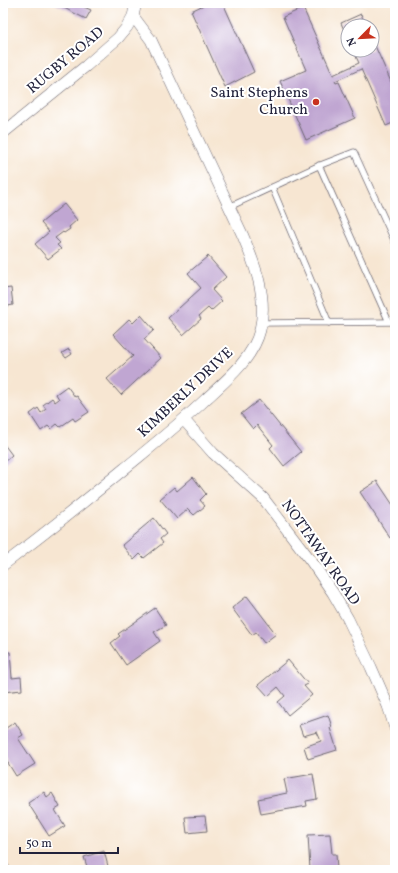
<svg xmlns="http://www.w3.org/2000/svg" width="398" height="873" font-family="Vollkorn,serif">
  <style>
    .building { fill: #c0a6d2 }
    .lines { fill: none; stroke-linecap: round; stroke-linejoin: round }
    .lane-casing { stroke: #6d6770; stroke-width: 7 }
    .street-casing { stroke: #6d6770; stroke-width: 12 }
    .lane { stroke: #fff; stroke-width: 5.5 }
    .street { stroke: #fff; stroke-width: 11 }
    .poi-dot { fill: #c8321e; stroke: #fff; stroke-width: 1.5 }
    .labels { text-anchor: middle; dominant-baseline: central; stroke-width: 4; stroke-linejoin: round; paint-order: stroke }
    .street-label { font-size: 15px; fill: #22223b; stroke: #fff }
    .poi-label { font-size: 15px; fill: #22223b; stroke: #fff; text-anchor: end }
  </style>
  <rect width="100%" height="100%" fill="#fff"/>
  <filter id="ink" filterUnits="userSpaceOnUse"><feTurbulence type="fractalNoise" baseFrequency=".025" numOctaves="2"/><feDisplacementMap in="SourceGraphic" scale="8" xChannelSelector="R" yChannelSelector="G"/><feConvolveMatrix kernelMatrix="1 2 1 2 8 2 1 2 1" color-interpolation-filters="sRGB"/></filter>
  <filter id="wash" filterUnits="userSpaceOnUse"><feTurbulence type="fractalNoise" baseFrequency=".012" numOctaves="4" result="noise"/><feDisplacementMap in="SourceGraphic" scale="16" xChannelSelector="R" yChannelSelector="G"/><feGaussianBlur stdDeviation="0.9" result="paint"/><feColorMatrix in="noise" values="0 0 0 0 0 0 0 0 0 0 0 0 0 0 0 0 0 1.4 0 .05"/><feComposite in="paint" operator="in"/></filter>
  <g filter="url(#wash)">
    <rect width="100%" height="100%" fill="#f7e6d2"/>
    <g id="blocks">
      <!-- building -->
      <path class="building" d="M 54,3 L 86,3 L 84,7 L 91,10 L 86,19 Z
        M 208,3 L 223,3 L 254,72 L 225,87 L 191,11 Z
        M 303,8 L 333,75 L 359,63 L 353,50 L 372,50 L 372,39 L 395,91 L 395,122 L 386,126 L 361,69 L 335,81 L 336,83 L 339,82 L 355,118 L 306,140 L 280,81 L 306,70 L 283,17 Z
        M 361,14 L 366,26 L 348,26 L 348,39 L 341,23 Z
        M 64,204 L 77,220 L 69,227 L 70,229 L 64,233 L 63,232 L 55,238 L 60,243 L 57,245 L 61,249 L 48,259 L 35,244 L 49,232 L 41,223 Z
        M 208,256 L 226,277 L 212,290 L 222,301 L 211,311 L 208,308 L 199,316 L 201,319 L 183,335 L 168,318 L 201,288 L 188,273 Z
        M 11,288 L 13,305 L 3,307 L 3,289 Z
        M 141,315 L 154,330 L 144,339 L 161,358 L 121,395 L 107,379 L 133,356 L 113,334 L 129,319 L 133,323 Z
        M 69,349 L 72,354 L 66,358 L 62,353 Z
        M 67,386 L 75,397 L 77,396 L 89,412 L 75,421 L 73,418 L 60,427 L 57,424 L 51,429 L 48,426 L 41,431 L 30,414 L 38,408 L 41,413 L 46,409 L 43,405 L 52,398 L 55,402 L 59,399 L 56,394 Z
        M 259,400 L 301,452 L 284,466 L 270,448 L 273,445 L 257,425 L 253,429 L 241,414 Z
        M 3,443 L 12,455 L 3,463 Z
        M 193,477 L 206,494 L 200,500 L 205,506 L 194,515 L 188,509 L 177,519 L 160,499 L 174,487 L 177,491 Z
        M 377,481 L 395,508 L 395,535 L 390,538 L 360,492 Z
        M 154,518 L 166,534 L 160,539 L 163,543 L 144,558 L 140,554 L 134,560 L 122,545 Z
        M 247,596 L 276,634 L 264,643 L 256,632 L 252,635 L 232,608 Z
        M 155,608 L 166,625 L 154,632 L 160,641 L 126,665 L 111,643 L 120,636 L 118,634 Z
        M 3,640 L 4,640 L 5,652 L 10,652 L 12,678 L 21,677 L 22,690 L 3,692 Z
        M 288,660 L 308,684 L 304,686 L 312,695 L 288,715 L 278,702 L 285,696 L 278,687 L 268,696 L 258,685 Z
        M 328,715 L 332,727 L 330,728 L 337,750 L 308,759 L 304,747 L 321,741 L 317,732 L 303,736 L 299,725 Z
        M 15,722 L 23,735 L 18,738 L 35,764 L 16,776 L 3,755 L 3,730 Z
        M 313,774 L 317,799 L 306,801 L 307,806 L 261,814 L 258,799 L 287,793 L 284,779 Z
        M 44,792 L 47,797 L 52,793 L 60,807 L 55,810 L 65,826 L 49,836 L 28,803 Z
        M 205,816 L 207,831 L 187,833 L 185,817 Z
        M 330,834 L 332,854 L 336,854 L 337,870 L 310,870 L 308,835 Z
        M 104,851 L 109,870 L 88,870 L 84,857 Z"/>
    </g>
  </g>
  <g filter="url(#ink)">
    <use href="#blocks" fill-opacity="0" stroke="#6d6770" stroke-width="1"/>
    <g class="lines">
      <defs>
        <path id="lane" d="M 319,165 L 389,322
          M 272,187 L 329,323
          M 229,207 L 318,166 L 354,152 L 395,242
          M 261,323 L 395,322"/>
        <path id="street" d="M 3,133 L 86,66 L 118,38 L 127,27 L 133,16 L 136,3
          M 184,420 L 213,453 L 263,498 L 311,561 L 333,593 L 348,619 L 371,667 L 388,706 L 395,728
          M 3,565 C 44,534 84,502 124,469 C 152,446 181,423 207,398 C 228,379 253,358 260,330 C 268,297 255,265 243,236 L 151,40 L 133,16
          M 3,867 L 5,870"/>
      </defs>
      <!-- lane casing -->
      <use href="#lane" class="lane-casing"/>
      <!-- street casing -->
      <use href="#street" class="street-casing"/>
      <!-- lane -->
      <use href="#lane" class="lane"/>
      <!-- street -->
      <use href="#street" class="street"/>
    </g>
  </g>
  <!-- markers -->
  <circle class="poi-dot" cx="316" cy="102" r="4"/>
  <g class="labels">
    <!-- street labels -->
    <g class="street-label">
      <text transform="translate(66 61) rotate(-40)">RUGBY ROAD</text>
      <text transform="translate(186 393) rotate(-43)">KIMBERLY DRIVE</text>
      <text transform="translate(320 553) rotate(55)">NOTTAWAY ROAD</text>
    </g>
    <!-- poi labels -->
    <g class="poi-label">
      <text x="308" y="93">Saint Stephens<tspan x="308" dy="17">Church</tspan></text>
    </g>
  </g>
  <!-- margin -->
  <rect width="398" height="873" fill="none" stroke="#fff" stroke-width="16"/>
  <!-- north arrow -->
  <g transform="translate(360 38) rotate(246)"><circle r="19" fill="#ffffff" stroke="#a7a7b1"/>
  <path d="M0-3L7 15L0 10L-7 15Z" fill="#c8321e"/>
  <text y="-6" font-size="11" font-weight="bold" text-anchor="middle" fill="#22223b">N</text>
  </g>
  <!-- scale -->
  <path d="M20 847v6h98v-6" fill="none" stroke="#22223b" stroke-width="2"/>
  <text x="26" y="847" font-size="12" fill="#22223b" stroke="#ffffff" stroke-width="3" paint-order="stroke">50 m</text>
</svg>
